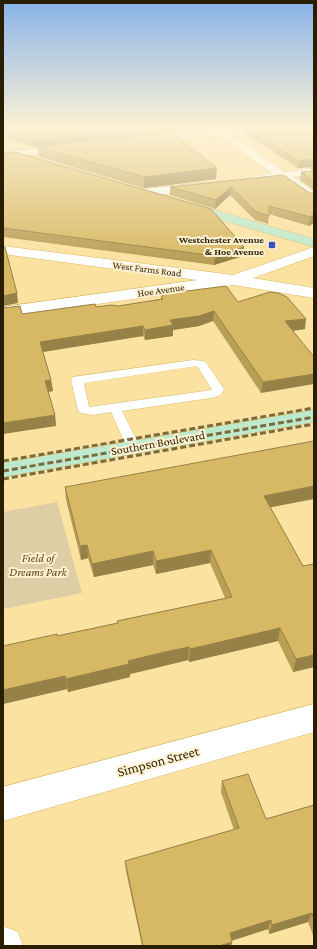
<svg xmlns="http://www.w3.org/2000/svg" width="317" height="949" font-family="'Crimson Pro',serif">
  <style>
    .green { fill: #decea5 }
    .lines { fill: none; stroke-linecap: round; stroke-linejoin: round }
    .service-casing { stroke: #d8ba66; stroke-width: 1 }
    .minor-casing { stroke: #d8ba66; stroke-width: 1 }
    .tertiary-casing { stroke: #d8ba66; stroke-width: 1 }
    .secondary-casing { stroke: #d8ba66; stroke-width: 1 }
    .service { fill: #fff; fill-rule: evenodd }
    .minor { fill: #fff; fill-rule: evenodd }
    .tertiary { fill: #fff; fill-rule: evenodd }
    .secondary { fill: #bde9cd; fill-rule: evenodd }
    .rail { stroke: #7c6b3f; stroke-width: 3; stroke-dasharray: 6 3; stroke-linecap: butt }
    .wall { fill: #b99e56 }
    .shaded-wall { fill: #968146 }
    .building { fill: #d7b864; stroke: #968146 }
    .poi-dot { fill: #3a51c3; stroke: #fdf1d1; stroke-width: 1.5 }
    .labels { text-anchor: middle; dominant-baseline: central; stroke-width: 4; stroke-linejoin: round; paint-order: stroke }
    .far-poi-label { font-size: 10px; font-weight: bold; fill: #2a1e00; stroke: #fdf1d1; text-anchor: end }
    .far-street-label { font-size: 10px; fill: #2a1e00; stroke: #fdf1d1 }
    .street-label { font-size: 12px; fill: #2a1e00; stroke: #fdf1d1 }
    .park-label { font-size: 12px; font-style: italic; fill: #5a4915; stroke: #fdf1d1 }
    .near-street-label { font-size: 14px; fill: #2a1e00; stroke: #fdf1d1 }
  </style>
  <rect width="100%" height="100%" fill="#fbe2a1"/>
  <!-- green -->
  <path class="green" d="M 57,502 L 82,593 L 3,609 L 3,512 Z"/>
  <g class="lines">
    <defs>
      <path id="service" d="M 193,360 L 204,361 L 207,364 L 224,389 C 222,396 217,396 211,398 L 122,411 L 140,447 L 138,450 L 133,451 L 128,450 L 111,412 L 93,415 L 80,413 L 78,410 L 71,380 L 73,377 ZM 197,366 L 212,390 L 89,407 L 84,383 Z"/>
      <path id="minor" d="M 212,127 L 220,127 L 222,129 L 240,127 L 273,127 L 268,130 L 230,134 L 285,172 L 314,168 L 314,174 L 293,177 L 314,192 L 314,201 L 310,200 L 280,179 L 254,182 L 250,181 L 248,179 L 250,177 L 272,173 L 219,135 L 148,143 L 143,140 L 148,137 L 212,130 Z
        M 68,145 L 72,146 L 73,148 L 72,150 L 3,158 L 3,152 Z
        M 200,183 L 204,184 L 206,186 L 204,188 L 145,197 L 141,196 L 139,193 L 141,190 L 145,189 Z
        M 234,275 L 314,288 L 314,298 L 234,285 L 3,317 L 3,307 Z
        M 314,704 L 314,732 L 3,821 L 3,787 Z
        M 3,926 L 18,932 L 23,946 L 3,946 Z"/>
      <path id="tertiary" d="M 3,246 L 233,275 L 314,247 L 314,256 L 234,285 L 3,254 Z"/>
      <path id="secondary" d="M 3,148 L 41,159 L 42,161 L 37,164 L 3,154 Z
        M 187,202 L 314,239 L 314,247 L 183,209 L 181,206 L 183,203 Z
        M 314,410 L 314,422 L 3,477 L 3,463 Z"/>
    </defs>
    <!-- service casing -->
    <use href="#service" class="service-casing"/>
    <!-- minor casing -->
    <use href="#minor" class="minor-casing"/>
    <!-- tertiary casing -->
    <use href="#tertiary" class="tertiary-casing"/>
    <!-- secondary casing -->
    <use href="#secondary" class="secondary-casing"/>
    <!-- service -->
    <use href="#service" class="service"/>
    <!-- minor -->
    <use href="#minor" class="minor"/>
    <!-- tertiary -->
    <use href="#tertiary" class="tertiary"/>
    <!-- secondary -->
    <use href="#secondary" class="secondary"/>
    <!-- rail -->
    <path class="rail" d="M 3,461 L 314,408
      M 3,471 L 314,417
      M 3,479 L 314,424"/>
  </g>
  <!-- wall -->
  <path class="wall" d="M 3,127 L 161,132 L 216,179 L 144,188 L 39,157 L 38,147 L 57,145 L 35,147 L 3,138 Z
    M 245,127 L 314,127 L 314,167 L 298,168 L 245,134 Z
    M 3,153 L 244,247 L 243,256 L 214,265 L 3,237 Z
    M 311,168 L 314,168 L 314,190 L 300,180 L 301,172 L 311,171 Z
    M 283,175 L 310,193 L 314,194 L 314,223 L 309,226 L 269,214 L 268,224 L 255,220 L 230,195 L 215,209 L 170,195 L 170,187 Z
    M 163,294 L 238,302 L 305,329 L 292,331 L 261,393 L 213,321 L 199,326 L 173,330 L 173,336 L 145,340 L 143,336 L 43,352 L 51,380 L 53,391 L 48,392 L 55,415 L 56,426 L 22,314 L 96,307 L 118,306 L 161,299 L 161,296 L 163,295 Z
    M 65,487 L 270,507 L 303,566 L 314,564 L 314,667 L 293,672 L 278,641 L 189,662 L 188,660 L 160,667 L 130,674 L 130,677 L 68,692 L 67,689 L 3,704 L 3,646 L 57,636 L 117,623 L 117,621 L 225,598 L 210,563 L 156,574 L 153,565 L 94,577 L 88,558 L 81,560 L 66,500 Z
    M 222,781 L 266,819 L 314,805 L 314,938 L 308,922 L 269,934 L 268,929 L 232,940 L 231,946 L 142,946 L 126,871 L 125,861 L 234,830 L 221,792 Z"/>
  <!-- shaded-wall -->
  <path class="shaded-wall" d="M 159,127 L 211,127 L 161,132 L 161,134 L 57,144 L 57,145 L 35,147 L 34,140 Z
    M 314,159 L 314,167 L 298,168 L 299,161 Z
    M 217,168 L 216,179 L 144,188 L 144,177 Z
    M 231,187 L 230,195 L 215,209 L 216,200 Z
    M 314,215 L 314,223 L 309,226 L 310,217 Z
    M 244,247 L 243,256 L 214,265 L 215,256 Z
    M 17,293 L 18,303 L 3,306 L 3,296 Z
    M 214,311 L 213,321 L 199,326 L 173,330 L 173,336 L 145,340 L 145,330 L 170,320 Z
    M 306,319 L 305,329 L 283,332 L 285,321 Z
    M 143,326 L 143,336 L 42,352 L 40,342 Z
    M 314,374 L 314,384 L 261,393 L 263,382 Z
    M 51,380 L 53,391 L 46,392 L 45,381 Z
    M 55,415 L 56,426 L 3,434 L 3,423 Z
    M 314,486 L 314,499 L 262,509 L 264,496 Z
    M 87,545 L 88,558 L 81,560 L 80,546 Z
    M 211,550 L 210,563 L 156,574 L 156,561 Z
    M 153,551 L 153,565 L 94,577 L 92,564 Z
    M 280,628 L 278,641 L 189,662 L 190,649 Z
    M 189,647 L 188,660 L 130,674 L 130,677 L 68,692 L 66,679 L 128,661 Z
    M 314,655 L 314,667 L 293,672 L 296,659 Z
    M 65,676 L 67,689 L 3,704 L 3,690 Z
    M 312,913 L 308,922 L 269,934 L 272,925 Z
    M 271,920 L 268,929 L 228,942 L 230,933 Z
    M 232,942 L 231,946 L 219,946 Z"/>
  <!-- building -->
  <path class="building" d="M 3,127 L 160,127 L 34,140 L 3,132 Z
    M 245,127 L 314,127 L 314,159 L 299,161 Z
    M 171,132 L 217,168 L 144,177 L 38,147 L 60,145 L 57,144 Z
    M 15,152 L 211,209 L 244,247 L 215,256 L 3,228 L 3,153 Z
    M 314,171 L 314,182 L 301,172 Z
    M 283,175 L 310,193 L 314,194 L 314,215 L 310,217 L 269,206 L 269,216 L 256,212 L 231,187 L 216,200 L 170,187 Z
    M 3,246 L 5,247 L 17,293 L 3,296 Z
    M 226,286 L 238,302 L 270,292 L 278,293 L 287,297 L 306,319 L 285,321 L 314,357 L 314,374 L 263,382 L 214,311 L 199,316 L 170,320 L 173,325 L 145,330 L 143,326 L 40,342 L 51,380 L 45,381 L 55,415 L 3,423 L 3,308 L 20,306 L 22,314 L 95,304 L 96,307 L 112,305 L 118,306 L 163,299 L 161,296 L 164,295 L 163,294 Z
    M 314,441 L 314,486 L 264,496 L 303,566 L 314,564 L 314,655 L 296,659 L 280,628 L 190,649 L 189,647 L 160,653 L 128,661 L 129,664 L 66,679 L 65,676 L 3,690 L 3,646 L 57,634 L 57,636 L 118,623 L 117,621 L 232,597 L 211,550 L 156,561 L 153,551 L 92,564 L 87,545 L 80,546 L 65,487 Z
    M 248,774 L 266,819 L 314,805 L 314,919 L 312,913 L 272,925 L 271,920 L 230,933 L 232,942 L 219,946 L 143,946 L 125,861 L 239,828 L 222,781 Z"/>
  <!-- sky -->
  <linearGradient id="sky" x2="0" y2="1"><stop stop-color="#88b2e9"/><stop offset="0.49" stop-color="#fdf2d5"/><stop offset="1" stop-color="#fdf2d5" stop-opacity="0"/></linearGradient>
  <rect width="317" height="260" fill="url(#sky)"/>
  <!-- markers -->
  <rect class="poi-dot" x="268" y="241" width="8" height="8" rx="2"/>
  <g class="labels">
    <!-- far-poi labels -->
    <g class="far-poi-label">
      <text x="264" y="239">Westchester Avenue<tspan x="264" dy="12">&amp; Hoe Avenue</tspan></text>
    </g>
    <!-- far-street labels -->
    <g class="far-street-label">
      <text transform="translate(147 269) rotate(7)">West Farms Road</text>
      <text transform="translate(161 290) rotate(-8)">Hoe Avenue</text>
    </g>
    <!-- street labels -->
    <g class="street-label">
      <text transform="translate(158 443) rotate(-10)">Southern Boulevard</text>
    </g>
    <!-- park labels -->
    <g class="park-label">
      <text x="38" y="558">Field of<tspan x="38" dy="14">Dreams Park</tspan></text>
    </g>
    <!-- near-street labels -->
    <g class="near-street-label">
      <text transform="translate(158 761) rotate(-15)">Simpson Street</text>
    </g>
  </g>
  <!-- border -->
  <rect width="317" height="949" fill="none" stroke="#2a1e00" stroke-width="8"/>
</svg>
